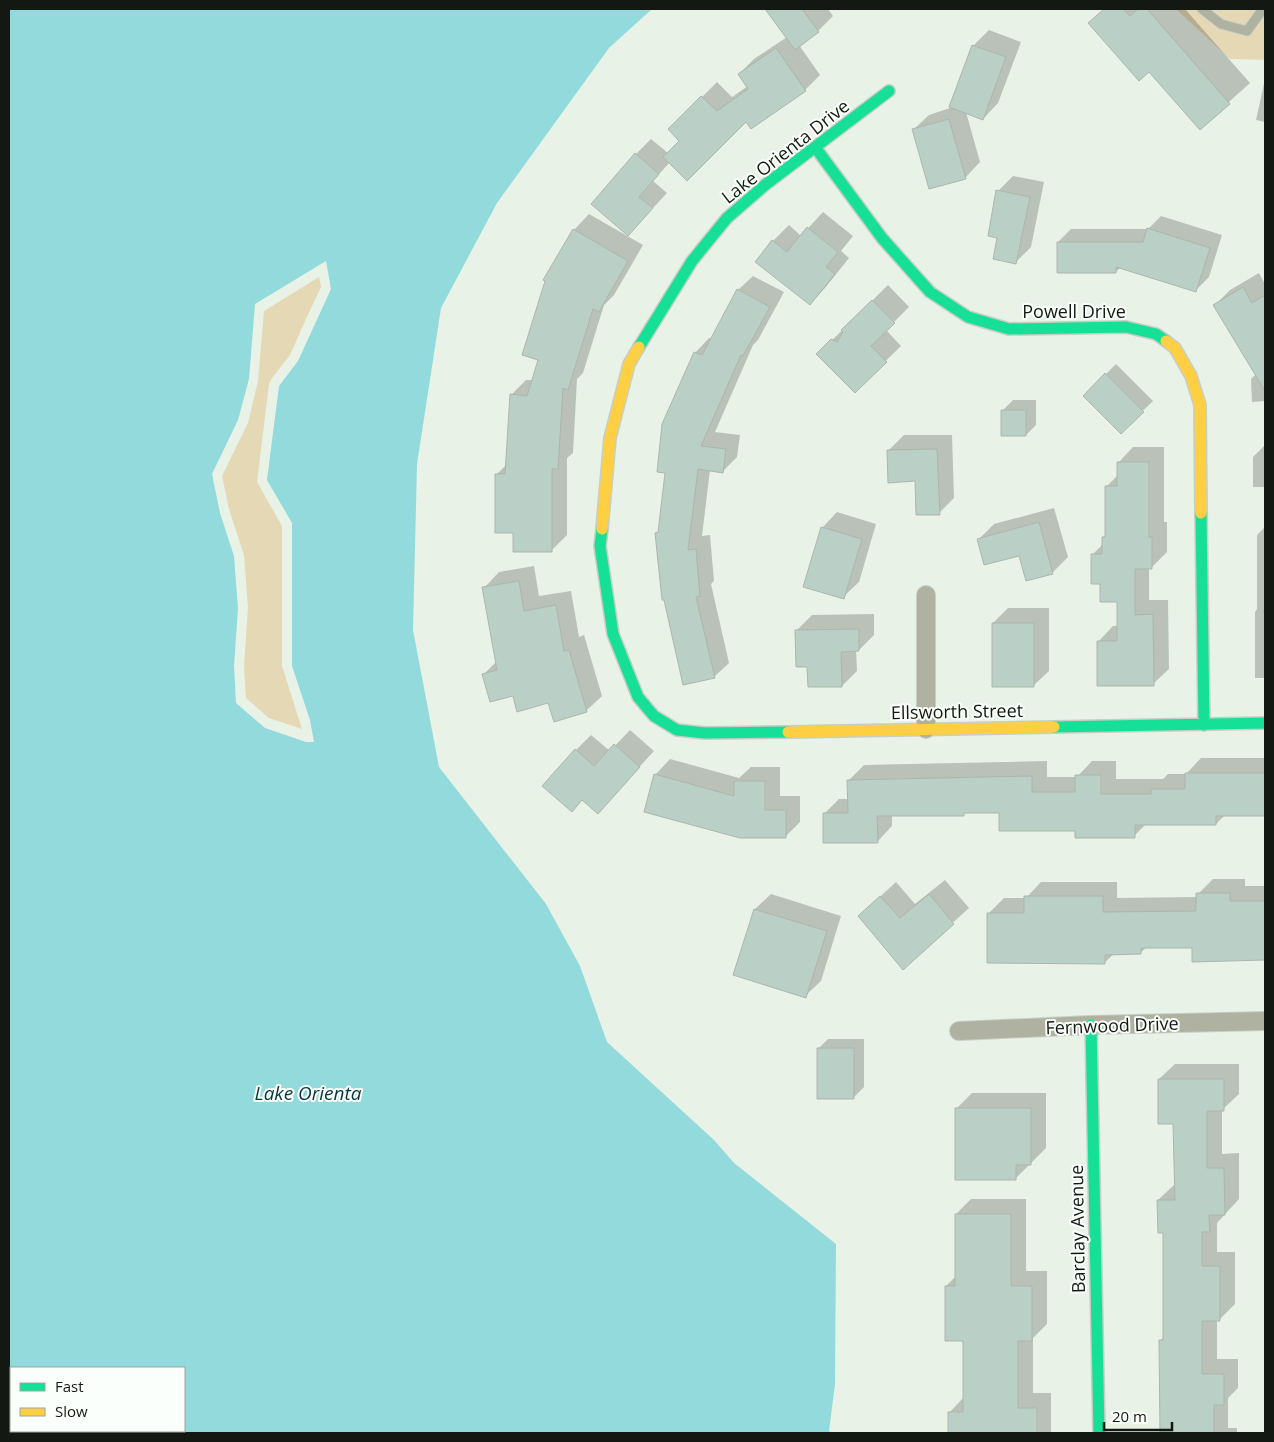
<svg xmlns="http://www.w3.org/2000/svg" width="1274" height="1442" font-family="'Open Sans',sans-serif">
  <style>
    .green { fill: #e4d8b5 }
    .water { fill: #93dadc; fill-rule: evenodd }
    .shadow { fill: #0003 }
    .building { fill: #bacfc5; stroke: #acb6af }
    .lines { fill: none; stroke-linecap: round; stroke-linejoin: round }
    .lane-casing { stroke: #c7cec6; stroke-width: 11 }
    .street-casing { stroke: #c7cec6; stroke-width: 20 }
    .fast-casing { stroke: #c7cec6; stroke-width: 14 }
    .slow-casing { stroke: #c7cec6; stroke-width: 14 }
    .lane { stroke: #afb1a1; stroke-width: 9 }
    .street { stroke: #afb1a1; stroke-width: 18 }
    .fast { stroke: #16e098; stroke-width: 11 }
    .slow { stroke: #ffcf43; stroke-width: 11 }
    .labels { text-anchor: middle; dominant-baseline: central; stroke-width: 4; stroke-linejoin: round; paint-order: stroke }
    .street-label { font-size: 18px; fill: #131912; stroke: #fbfffb }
    .water-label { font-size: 19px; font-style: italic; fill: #06373b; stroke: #fbfffb }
  </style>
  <rect width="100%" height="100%" fill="#e8f2e7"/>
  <!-- green -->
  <path class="green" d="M 1176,9 L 1265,9 L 1265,60 L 1230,59 Z
    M 319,277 L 321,287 L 305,321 L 290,355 L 272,378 L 269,384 L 257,482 L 282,526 L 282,666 L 302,729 L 269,718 L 246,698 L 244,666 L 248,608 L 244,555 L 229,509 L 222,476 L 248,423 L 258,381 L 264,311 Z"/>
  <!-- water -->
  <path class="water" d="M 9,9 L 652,9 L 609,48 L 497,203 L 441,308 L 417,464 L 413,630 L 439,767 L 546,904 L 580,966 L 607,1042 L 714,1140 L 734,1163 L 836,1244 L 835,1384 L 829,1431 L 833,1433 L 50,1433 L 47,1431 L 184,1431 L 184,1368 L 11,1368 L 11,1402 L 9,1400 ZM 326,261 L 331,289 L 298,361 L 279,386 L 267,480 L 292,523 L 292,666 L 310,720 L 314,742 L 306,742 L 265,728 L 236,703 L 234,666 L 238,609 L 234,556 L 220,513 L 212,474 L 238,420 L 249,379 L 255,304 Z"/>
  <!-- shadow -->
  <path class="shadow" d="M 767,9 L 828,9 L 833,16 L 818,31 L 799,45 L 820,75 L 805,90 L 670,162 L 653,181 L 667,193 L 628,235 L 636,154 L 651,139 L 668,153 L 680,141 L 670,129 L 717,82 L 732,97 L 748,86 L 739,74 L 754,59 L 787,37 Z
    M 1104,9 L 1185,9 L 1250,83 L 1200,128 L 1149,70 L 1090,23 Z
    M 989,30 L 1021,42 L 998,103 L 983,119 L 966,112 L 980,162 L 965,178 L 913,130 L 929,115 L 950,108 L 973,46 Z
    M 1265,79 L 1265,122 L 1256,120 Z
    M 1013,176 L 1044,182 L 1031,247 L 1016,262 L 998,191 Z
    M 823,212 L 853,236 L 841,251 L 849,258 L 825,288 L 810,304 L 757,262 L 773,241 L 789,225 L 801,236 Z
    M 589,214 L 643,245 L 614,295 L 604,305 L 583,373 L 577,379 L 573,453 L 567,458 L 567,535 L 551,551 L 514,531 L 496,475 L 507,464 L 511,395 L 526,380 L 534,380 L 574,230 Z
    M 1161,216 L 1222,235 L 1209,277 L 1196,290 L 1121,267 L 1116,272 L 1058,242 L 1071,229 L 1148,229 Z
    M 1259,273 L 1265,284 L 1265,351 L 1249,361 L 1215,305 L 1230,290 Z
    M 753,276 L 784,292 L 758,340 L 753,345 L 715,432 L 740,435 L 737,457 L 723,471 L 710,470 L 702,536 L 710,535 L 714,581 L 711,584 L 729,663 L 714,677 L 657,533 L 659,530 L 695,353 L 709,338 L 712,339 L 738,290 Z
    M 888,285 L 909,307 L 886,330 L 901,346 L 855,391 L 818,354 Z
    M 1116,364 L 1153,401 L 1121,432 L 1084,396 Z
    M 1265,365 L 1265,401 L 1252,402 L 1251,379 Z
    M 1013,400 L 1036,400 L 1036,425 L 1026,435 L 1003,410 Z
    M 904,435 L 952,435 L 954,498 L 939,513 L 916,480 L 888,451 Z
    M 1265,445 L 1265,487 L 1253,487 L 1253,457 Z
    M 1133,447 L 1164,447 L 1164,522 L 1167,522 L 1167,552 L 1152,567 L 1149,567 L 1149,600 L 1168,600 L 1169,669 L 1153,684 L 1098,642 L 1113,626 L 1118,626 L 1118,601 L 1101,583 L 1092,555 L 1103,544 L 1103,537 L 1107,534 L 1107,486 L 1118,475 L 1118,463 Z
    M 1054,508 L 1068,557 L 1053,572 L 1027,579 L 1020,554 L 979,539 L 994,524 Z
    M 837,512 L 876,524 L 859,582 L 843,597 L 822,528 Z
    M 1265,527 L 1265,678 L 1255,678 L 1255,612 L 1257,609 L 1257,535 Z
    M 534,566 L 539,596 L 571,591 L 579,637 L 584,635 L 602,696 L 586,711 L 514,695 L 483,675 L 497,661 L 484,588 L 499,572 Z
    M 1008,608 L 1049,608 L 1049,671 L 1033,686 L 993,623 Z
    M 874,614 L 874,635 L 859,650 L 856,650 L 857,671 L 842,686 L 808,666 L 797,630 L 812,615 Z
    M 630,730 L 654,751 L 598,812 L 583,799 L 572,811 L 576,750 L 591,735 L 610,751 Z
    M 1201,758 L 1265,758 L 1265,815 L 1225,815 L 1216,824 L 1146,824 L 1134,836 L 1077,830 L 1001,812 L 966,812 L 964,814 L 892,814 L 892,826 L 877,842 L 824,814 L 839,799 L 849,799 L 849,780 L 864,765 L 1047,761 L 1047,777 L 1077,777 L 1092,761 L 1116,761 L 1116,779 L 1163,779 L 1168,774 L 1186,774 Z
    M 670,759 L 739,778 L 751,767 L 780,767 L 780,796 L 800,796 L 800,822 L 785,837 L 655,775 Z
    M 1213,879 L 1245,879 L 1245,886 L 1265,886 L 1265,959 L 1231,959 L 1193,947 L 1147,947 L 1140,953 L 1114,954 L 1104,963 L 989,913 L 1004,898 L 1026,898 L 1041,882 L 1117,882 L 1117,898 L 1198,897 L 1198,894 Z
    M 945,880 L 969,908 L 903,968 L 859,916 L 896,882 L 915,904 Z
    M 771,894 L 841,916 L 821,981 L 805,996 L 735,974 L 755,909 Z
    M 828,1039 L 864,1039 L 864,1087 L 854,1097 L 818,1049 Z
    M 1175,1064 L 1239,1064 L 1239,1094 L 1222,1110 L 1222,1154 L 1239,1153 L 1239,1199 L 1217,1223 L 1217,1252 L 1235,1252 L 1235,1304 L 1219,1320 L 1217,1320 L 1217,1359 L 1238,1359 L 1238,1388 L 1228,1398 L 1228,1428 L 1237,1428 L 1237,1433 L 1161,1433 L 1160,1341 L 1164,1337 L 1164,1232 L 1158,1200 L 1174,1185 L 1176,1185 L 1174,1123 L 1159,1079 Z
    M 972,1093 L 1046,1093 L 1046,1148 L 1016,1178 L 957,1108 Z
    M 971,1199 L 1026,1199 L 1026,1271 L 1047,1271 L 1047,1324 L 1033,1338 L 1033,1393 L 1051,1393 L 1051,1433 L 949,1433 L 949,1413 L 964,1397 L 964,1340 L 946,1286 L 956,1276 L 956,1214 Z"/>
  <!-- building -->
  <path class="building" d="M 765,9 L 802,9 L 819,32 L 795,50 Z
    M 1104,9 L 1123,9 L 1130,16 L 1138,9 L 1147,9 L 1230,104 L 1200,130 L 1149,72 L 1139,81 L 1088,23 Z
    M 972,45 L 1006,57 L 983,120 L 949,107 Z
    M 776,48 L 806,91 L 751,129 L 746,122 L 687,181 L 663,157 L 679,141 L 668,129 L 701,96 L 717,111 L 748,89 L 738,74 Z
    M 949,119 L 966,179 L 929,189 L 912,129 Z
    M 635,153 L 659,174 L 639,197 L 653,208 L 628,236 L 591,204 Z
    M 996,190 L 1030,197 L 1016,264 L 993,259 L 997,238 L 988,236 Z
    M 807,227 L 838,252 L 826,267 L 835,274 L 810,305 L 755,262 L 772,240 L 787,252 Z
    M 1147,228 L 1210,248 L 1196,292 L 1116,267 L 1116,273 L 1057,273 L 1057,242 L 1143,242 Z
    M 573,229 L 628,261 L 599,312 L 593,309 L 568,390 L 563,388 L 558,469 L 552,469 L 552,552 L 513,552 L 513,533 L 495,533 L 495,474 L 505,474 L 510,394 L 527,396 L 538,360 L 522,355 L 545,281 L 543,280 Z
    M 1243,287 L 1252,303 L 1265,295 L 1265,391 L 1213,305 Z
    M 737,289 L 770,307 L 743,356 L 741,355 L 701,446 L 726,449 L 723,473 L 698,469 L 688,550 L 696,549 L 700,596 L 696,597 L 715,678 L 683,685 L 664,600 L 662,600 L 655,533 L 658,532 L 665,473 L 657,472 L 662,424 L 694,352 L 702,355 Z
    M 872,300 L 895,323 L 871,346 L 887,362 L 855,393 L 816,354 L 831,339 L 837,342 L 843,332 L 841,330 Z
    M 1105,373 L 1144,412 L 1121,434 L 1083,396 Z
    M 1001,410 L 1026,410 L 1026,436 L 1001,436 Z
    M 937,449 L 940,515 L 916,515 L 915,481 L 888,483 L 887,450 Z
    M 1117,462 L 1149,462 L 1149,537 L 1152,537 L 1152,569 L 1135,569 L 1135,615 L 1153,614 L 1154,686 L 1097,686 L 1097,641 L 1117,641 L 1117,602 L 1100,602 L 1100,584 L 1091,584 L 1091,554 L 1102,554 L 1102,537 L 1105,537 L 1105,486 L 1117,486 Z
    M 1039,522 L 1053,574 L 1026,581 L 1019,556 L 984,565 L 977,539 Z
    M 821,527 L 862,539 L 844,599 L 803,587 Z
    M 519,581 L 524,611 L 556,605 L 564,651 L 569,650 L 587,712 L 554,722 L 548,703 L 517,712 L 513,696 L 490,702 L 482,674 L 497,670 L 482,587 Z
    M 992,623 L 1034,623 L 1034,687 L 992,687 Z
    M 859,629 L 859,651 L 841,652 L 842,687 L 808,687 L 807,667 L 796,667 L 795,630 Z
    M 614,744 L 640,767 L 598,814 L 582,800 L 572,812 L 542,786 L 575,749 L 594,766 Z
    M 1185,773 L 1265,773 L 1265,816 L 1216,816 L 1216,825 L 1135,825 L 1135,838 L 1075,838 L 1075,831 L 999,831 L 999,813 L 964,813 L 964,816 L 877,816 L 878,843 L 823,843 L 823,813 L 848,813 L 847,780 L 1032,776 L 1032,792 L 1075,792 L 1075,775 L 1101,775 L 1101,794 L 1151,794 L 1151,789 L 1185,789 Z
    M 654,774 L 734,796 L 734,781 L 765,781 L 765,810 L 786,810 L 786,838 L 740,838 L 644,812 Z
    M 1196,893 L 1230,893 L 1230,901 L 1265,901 L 1265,960 L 1192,962 L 1192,948 L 1141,948 L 1141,954 L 1105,955 L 1105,964 L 987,963 L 987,913 L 1024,913 L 1024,896 L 1103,896 L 1103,912 L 1196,911 Z
    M 929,894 L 954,924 L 903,970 L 858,916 L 880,896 L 900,918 Z
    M 754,909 L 827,931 L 806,998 L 733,975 Z
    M 817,1048 L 854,1048 L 854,1099 L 817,1099 Z
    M 1158,1079 L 1224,1079 L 1224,1111 L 1207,1111 L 1207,1168 L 1224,1168 L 1225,1215 L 1209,1215 L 1210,1232 L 1202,1232 L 1202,1266 L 1220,1266 L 1220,1321 L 1202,1321 L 1202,1374 L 1224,1374 L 1224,1405 L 1214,1405 L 1214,1433 L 1160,1433 L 1159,1340 L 1163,1340 L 1163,1233 L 1158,1233 L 1157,1200 L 1175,1200 L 1173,1124 L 1158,1124 Z
    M 955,1108 L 1031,1108 L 1031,1165 L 1016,1165 L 1016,1180 L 955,1180 Z
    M 955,1214 L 1011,1214 L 1011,1286 L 1032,1286 L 1032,1341 L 1018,1341 L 1018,1408 L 1037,1408 L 1037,1433 L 948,1433 L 948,1412 L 963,1412 L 963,1341 L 945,1341 L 945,1286 L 955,1286 Z"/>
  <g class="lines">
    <defs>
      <path id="lane" d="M 1202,9 L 1221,24 L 1247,31 L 1263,9"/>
      <path id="street" d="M 926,595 L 926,729
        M 959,1031 L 1091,1025 L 1265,1021"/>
      <path id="fast" d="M 815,147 L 882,238 L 930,292 L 968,317 L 1009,329 L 1126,327 L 1156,334 L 1166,341
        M 639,347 L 692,261 L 727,218 L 765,185 L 889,91
        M 1201,513 L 1204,725
        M 602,529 L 600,546 L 613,634 L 638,697 L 654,716 L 677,730 L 705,733 L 788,732
        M 1054,727 L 1265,723
        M 1091,1025 L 1099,1433"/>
      <path id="slow" d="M 1166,341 L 1175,348 L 1191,376 L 1200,405 L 1201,513
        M 602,529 L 610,438 L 629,364 L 639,347
        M 788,732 L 1054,727"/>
    </defs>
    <!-- lane casing -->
    <use href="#lane" class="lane-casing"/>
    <!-- street casing -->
    <use href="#street" class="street-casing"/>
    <!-- fast casing -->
    <use href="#fast" class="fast-casing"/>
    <!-- slow casing -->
    <use href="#slow" class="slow-casing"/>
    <!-- lane -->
    <use href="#lane" class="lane"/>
    <!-- street -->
    <use href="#street" class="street"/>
    <!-- fast -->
    <use href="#fast" class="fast"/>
    <!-- slow -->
    <use href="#slow" class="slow"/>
  </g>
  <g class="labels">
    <!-- street labels -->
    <g class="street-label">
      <text transform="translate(785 151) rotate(-38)">Lake Orienta Drive</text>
      <text x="1074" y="311">Powell Drive</text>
      <text transform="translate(957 711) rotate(-1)">Ellsworth Street</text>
      <text transform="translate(1112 1025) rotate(-2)">Fernwood Drive</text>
      <text transform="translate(1077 1229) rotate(-91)">Barclay Avenue</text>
    </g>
    <!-- water labels -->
    <g class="water-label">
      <text x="308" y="1093">Lake Orienta</text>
    </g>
  </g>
  <!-- border -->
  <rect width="1274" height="1442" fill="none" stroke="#131912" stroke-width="20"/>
  <!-- legend -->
  <rect x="10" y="1367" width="175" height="65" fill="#fbfffb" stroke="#9ea39e"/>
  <rect x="20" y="1383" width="25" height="8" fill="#16e098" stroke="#9ea39e"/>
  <text x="55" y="1392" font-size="15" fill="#131912">Fast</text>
  <rect x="20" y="1408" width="25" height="8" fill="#ffcf43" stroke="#9ea39e"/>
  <text x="55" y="1417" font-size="15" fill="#131912">Slow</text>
  <!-- scale -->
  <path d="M1104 1422v8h68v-8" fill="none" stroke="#131912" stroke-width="2.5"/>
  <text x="1112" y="1422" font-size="15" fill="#131912" stroke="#fbfffb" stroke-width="4" paint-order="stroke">20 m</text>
</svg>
